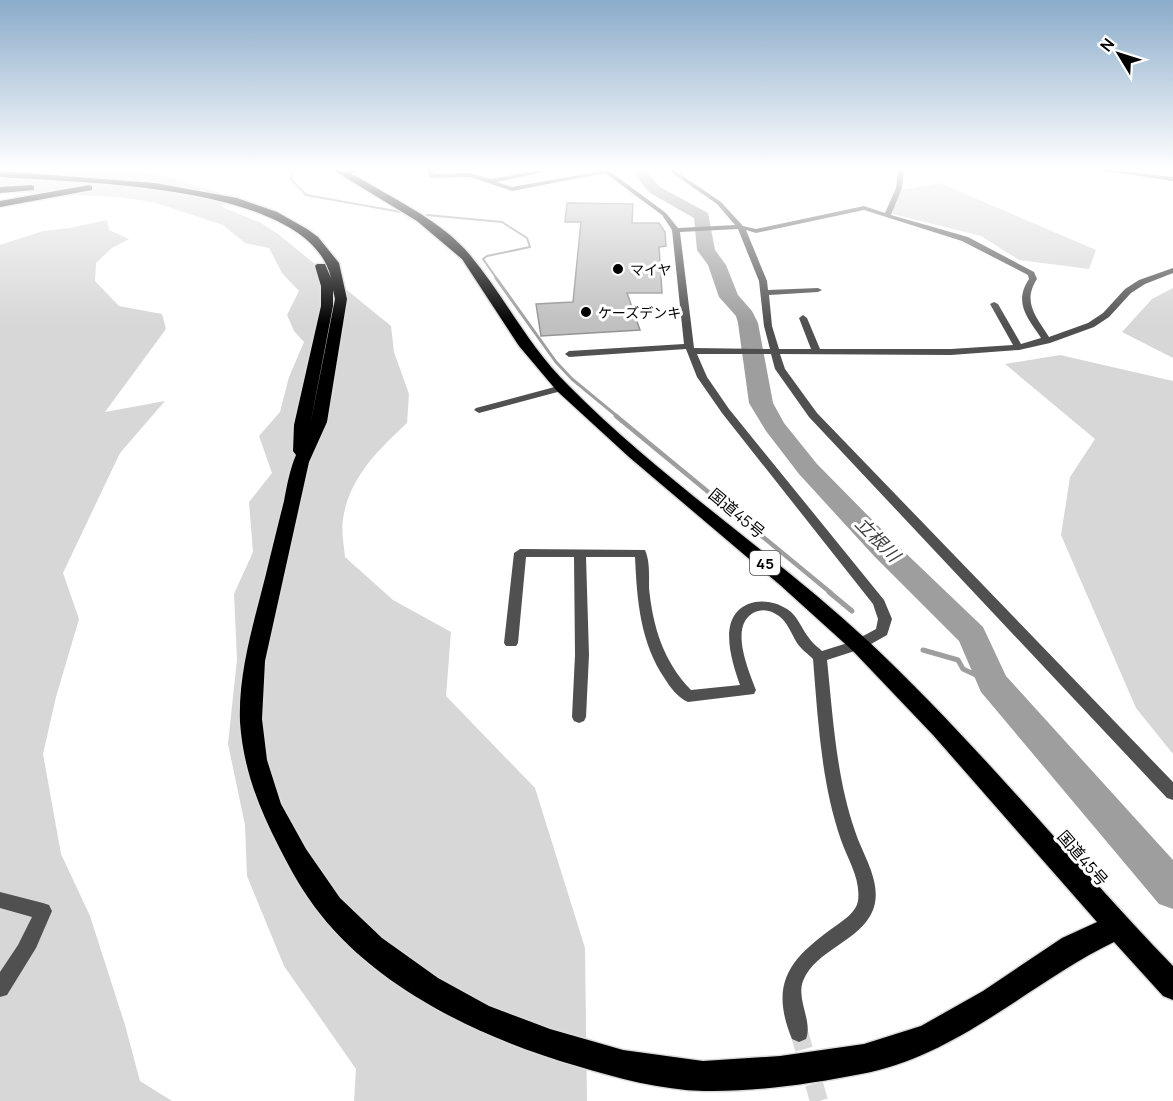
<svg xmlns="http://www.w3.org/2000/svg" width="1173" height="1101" font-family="Manrope,'Noto Sans JP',sans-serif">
<rect width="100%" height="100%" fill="#fff"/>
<path fill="#d7d7d7" d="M 69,170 L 129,170 L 164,176 L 237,198 L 220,206 L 261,223 L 278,234 L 391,326 L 394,352 L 409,394 L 407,423 C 378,450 349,478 343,519 C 341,531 344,545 345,557 L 393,600 L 451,632 L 446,696 L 535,788 L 585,948 L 587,1101 L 354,1101 L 356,1069 L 284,966 L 247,876 L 245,825 L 228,744 L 237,659 L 234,594 L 253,552 L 249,502 L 272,473 L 259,436 L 280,412 L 289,377 L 304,342 L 294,331 L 287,315 L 299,291 L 282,273 L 269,248 L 245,243 L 223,225 L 153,202 L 119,197 L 0,192 L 0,175 Z
M 940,183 L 1096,250 L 1089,269 L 1019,260 L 981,236 L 893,214 L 894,191 Z
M 107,220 L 109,230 L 129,239 L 112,248 L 96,263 L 95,281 L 119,306 L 162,314 L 166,329 L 105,412 L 165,401 L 120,453 L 63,573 L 79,619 L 56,697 L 43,754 L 61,854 L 90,916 L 125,1025 L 140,1081 L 172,1101 L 0,1101 L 0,245 L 43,231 L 70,228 Z
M 1173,288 L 1173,358 L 1122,332 L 1152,299 Z
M 1060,355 L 1173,381 L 1173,754 L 1136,708 L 1061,535 L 1070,477 L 1095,439 L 1005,364 Z"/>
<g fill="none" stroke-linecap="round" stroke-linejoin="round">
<path stroke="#9e9e9e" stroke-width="2" d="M 294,170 L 291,179 L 306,195 L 401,212
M 427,215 L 502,222 L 527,238 L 530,247 L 487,256 L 483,259 L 497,279"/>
<path stroke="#9e9e9e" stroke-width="3" d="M 496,278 L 556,362 L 572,379 L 618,417"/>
<path stroke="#9e9e9e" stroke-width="4.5" d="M 616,416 L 831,593"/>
<path stroke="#9e9e9e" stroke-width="5" d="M 829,592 L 852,611
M 923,650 L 958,660 L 963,669 L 993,683"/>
<path fill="#9e9e9e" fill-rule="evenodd" d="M 631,170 L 645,170 L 660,187 L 708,213 L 715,250 L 726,265 L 738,295 L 752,311 L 758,323 L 773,403 L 784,423 L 817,464 L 894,542 L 983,627 L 1006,676 L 1173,860 L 1173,909 L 1159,904 L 981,692 L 959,641 L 874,556 L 799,474 L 766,431 L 749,403 L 738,323 L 736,316 L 719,297 L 708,265 L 697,250 L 694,218 L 650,193 Z"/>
</g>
<path fill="#c0c0c0" stroke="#949494" stroke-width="1.5" d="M 567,203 L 633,204 L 632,223 L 659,223 L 665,232 L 666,246 L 659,247 L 662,293 L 627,293 L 640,330 L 541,336 L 536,304 L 573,302 L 581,222 L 565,222 Z"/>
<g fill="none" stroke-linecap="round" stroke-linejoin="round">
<path stroke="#d9d9d9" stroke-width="18" stroke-dasharray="18 9" stroke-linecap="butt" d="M 799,1032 L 819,1101"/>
<g stroke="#dbdbdb" stroke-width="3">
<path id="highway" d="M 333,170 C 350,170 365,182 380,190 C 411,208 447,227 470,255 C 505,297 528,346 569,386 C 661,479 772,552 868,641 C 976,742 1070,859 1173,966 L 1173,1000 L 1163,996 L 1114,942 C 1028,984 958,1056 861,1074 C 810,1084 755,1092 704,1091 C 661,1090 617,1078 577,1066 C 486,1040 381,991 321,915 C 304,894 290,869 278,845 C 258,806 243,767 240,722 C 238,672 254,622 266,574 C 272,549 278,525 284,501 C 287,485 290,469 296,455 L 293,451 L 294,425 L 321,306 L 321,286 L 315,266 L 317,264 L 325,264 L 331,278 C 310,183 78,183 0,177 L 0,171 L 155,183 L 237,198 L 277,212 L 307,229 L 318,237 L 339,263 L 347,299 L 327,422 L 309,462 L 265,661 L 262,719 L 267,760 L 281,804 L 306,849 L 340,898 L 382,938 L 438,978 L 489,1006 L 550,1029 L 623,1050 L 703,1061 L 780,1056 L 864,1044 L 921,1026 L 983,991 L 1062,938 L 1097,922 L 933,735 L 853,651 L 780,585 L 629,457 L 557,391 L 519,346 L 462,259 L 417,221 ZM 333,290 L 335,299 L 310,426 L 333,306 Z
M 31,185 L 34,186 L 34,190 L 0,193 L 0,187 Z
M 89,185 L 92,186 L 92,190 L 0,207 L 0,201 Z"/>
</g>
<path fill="#505050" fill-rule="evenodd" d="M 351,170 L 358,170 L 348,176 L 344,176 L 344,174 Z
M 427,170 L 433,170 L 434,174 L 471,173 L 490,179 L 541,170 L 544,172 L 497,182 L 512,187 L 608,170 L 666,213 L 678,228 L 735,225 L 717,204 L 668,170 L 674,170 L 721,202 L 743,226 L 756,229 L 864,206 L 885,213 L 896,188 L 898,170 L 904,170 L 902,188 L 891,215 L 968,237 L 1034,272 L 1037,279 C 1022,302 1036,316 1049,337 L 1088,323 L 1103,313 L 1125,289 L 1139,280 L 1173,268 L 1173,273 L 1145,284 L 1131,293 L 1109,317 L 1094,327 L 1050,343 L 1019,350 L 951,355 L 780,354 L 785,369 L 817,413 L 1173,782 L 1173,800 L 1167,798 L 809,417 L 775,369 L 771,354 L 697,354 L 707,377 L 729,409 L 884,600 L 892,619 L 887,635 L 864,648 L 827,660 C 833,717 836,776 855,831 C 863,856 883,883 873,910 C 860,942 816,949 803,981 C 796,1000 813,1021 806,1039 L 799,1042 L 792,1039 C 768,981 792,957 837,925 C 845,919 856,912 858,901 C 861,879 848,860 841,840 C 821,782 818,720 813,659 C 808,654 801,649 797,643 C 791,633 788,623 779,616 C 771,610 762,608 753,613 C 729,627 749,671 756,690 L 754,694 L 688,702 C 678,698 670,687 665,679 C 640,642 637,600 635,557 L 586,557 L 589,655 L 586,717 L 584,721 L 579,723 L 574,721 L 572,717 L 575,655 L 574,557 L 526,557 L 518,643 L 516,646 L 506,646 L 504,643 L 514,553 L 520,549 L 645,550 C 650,561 649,576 649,588 C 653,627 663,661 691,690 L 740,685 C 731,659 715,611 755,602 C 766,600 778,603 787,609 C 798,616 801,628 809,638 C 812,643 818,647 822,651 L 854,641 L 876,629 L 878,619 L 873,604 L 722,413 L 697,377 L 686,349 L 569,357 L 565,354 L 569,351 L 684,344 L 672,230 L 662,215 L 605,173 L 512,191 L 470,177 L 432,178 L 429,176 ZM 864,210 L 962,241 L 1028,275 L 1029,279 C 1013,303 1028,318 1041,338 L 1021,344 L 998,304 L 994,302 L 990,304 L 1013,345 L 951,349 L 820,349 L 807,318 L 803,315 L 799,318 L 811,349 L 779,349 L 772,326 L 769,295 L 818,292 L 822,290 L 818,288 L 768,290 L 767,281 L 746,230 L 756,233 ZM 738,229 L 759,281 L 764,326 L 770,349 L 694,348 L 680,232 Z
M 1098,170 L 1112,170 L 1173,177 L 1173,181 Z
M 562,385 L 567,388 L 565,390 L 479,413 L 474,410 L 476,408 Z
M 0,892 L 43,903 L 49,905 L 52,911 L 36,948 L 7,995 L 0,997 L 0,972 L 18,945 L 32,917 L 0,908 Z"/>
<use href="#highway" fill="#000" fill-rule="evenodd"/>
</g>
<linearGradient id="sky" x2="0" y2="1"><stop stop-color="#8aabca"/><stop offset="0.52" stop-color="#fff"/><stop offset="1" stop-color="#fff" stop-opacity="0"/></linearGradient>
<rect width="1173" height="324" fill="url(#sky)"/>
<g fill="#000" stroke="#fff" stroke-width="2">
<circle cx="618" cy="269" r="6"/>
<circle cx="586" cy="312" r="6"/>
</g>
<g text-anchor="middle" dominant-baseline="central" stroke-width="6" stroke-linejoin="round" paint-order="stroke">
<g font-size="14" fill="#000" stroke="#fff" text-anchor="start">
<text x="630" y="269">マイヤ</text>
<text x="598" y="312">ケーズデンキ</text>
</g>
<rect fill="#fff" stroke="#4c4c4c" stroke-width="1.5" x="750" y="551" width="30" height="24" rx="4.5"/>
<g font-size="15" font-weight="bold" fill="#000">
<text x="765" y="563">45</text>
</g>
<g font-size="16" fill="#000" stroke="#fff">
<text transform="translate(737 513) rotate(40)">国道45号</text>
<text transform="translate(1083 858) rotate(49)">国道45号</text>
</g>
<g font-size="18" font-style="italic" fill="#3f3f3f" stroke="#fff">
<text transform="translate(878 539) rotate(45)">立根川</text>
</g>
</g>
<g transform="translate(1119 54) rotate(308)" stroke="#ffffff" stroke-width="4.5" paint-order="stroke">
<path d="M0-4.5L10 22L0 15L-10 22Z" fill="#000000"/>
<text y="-9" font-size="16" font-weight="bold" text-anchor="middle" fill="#000000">N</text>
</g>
</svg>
